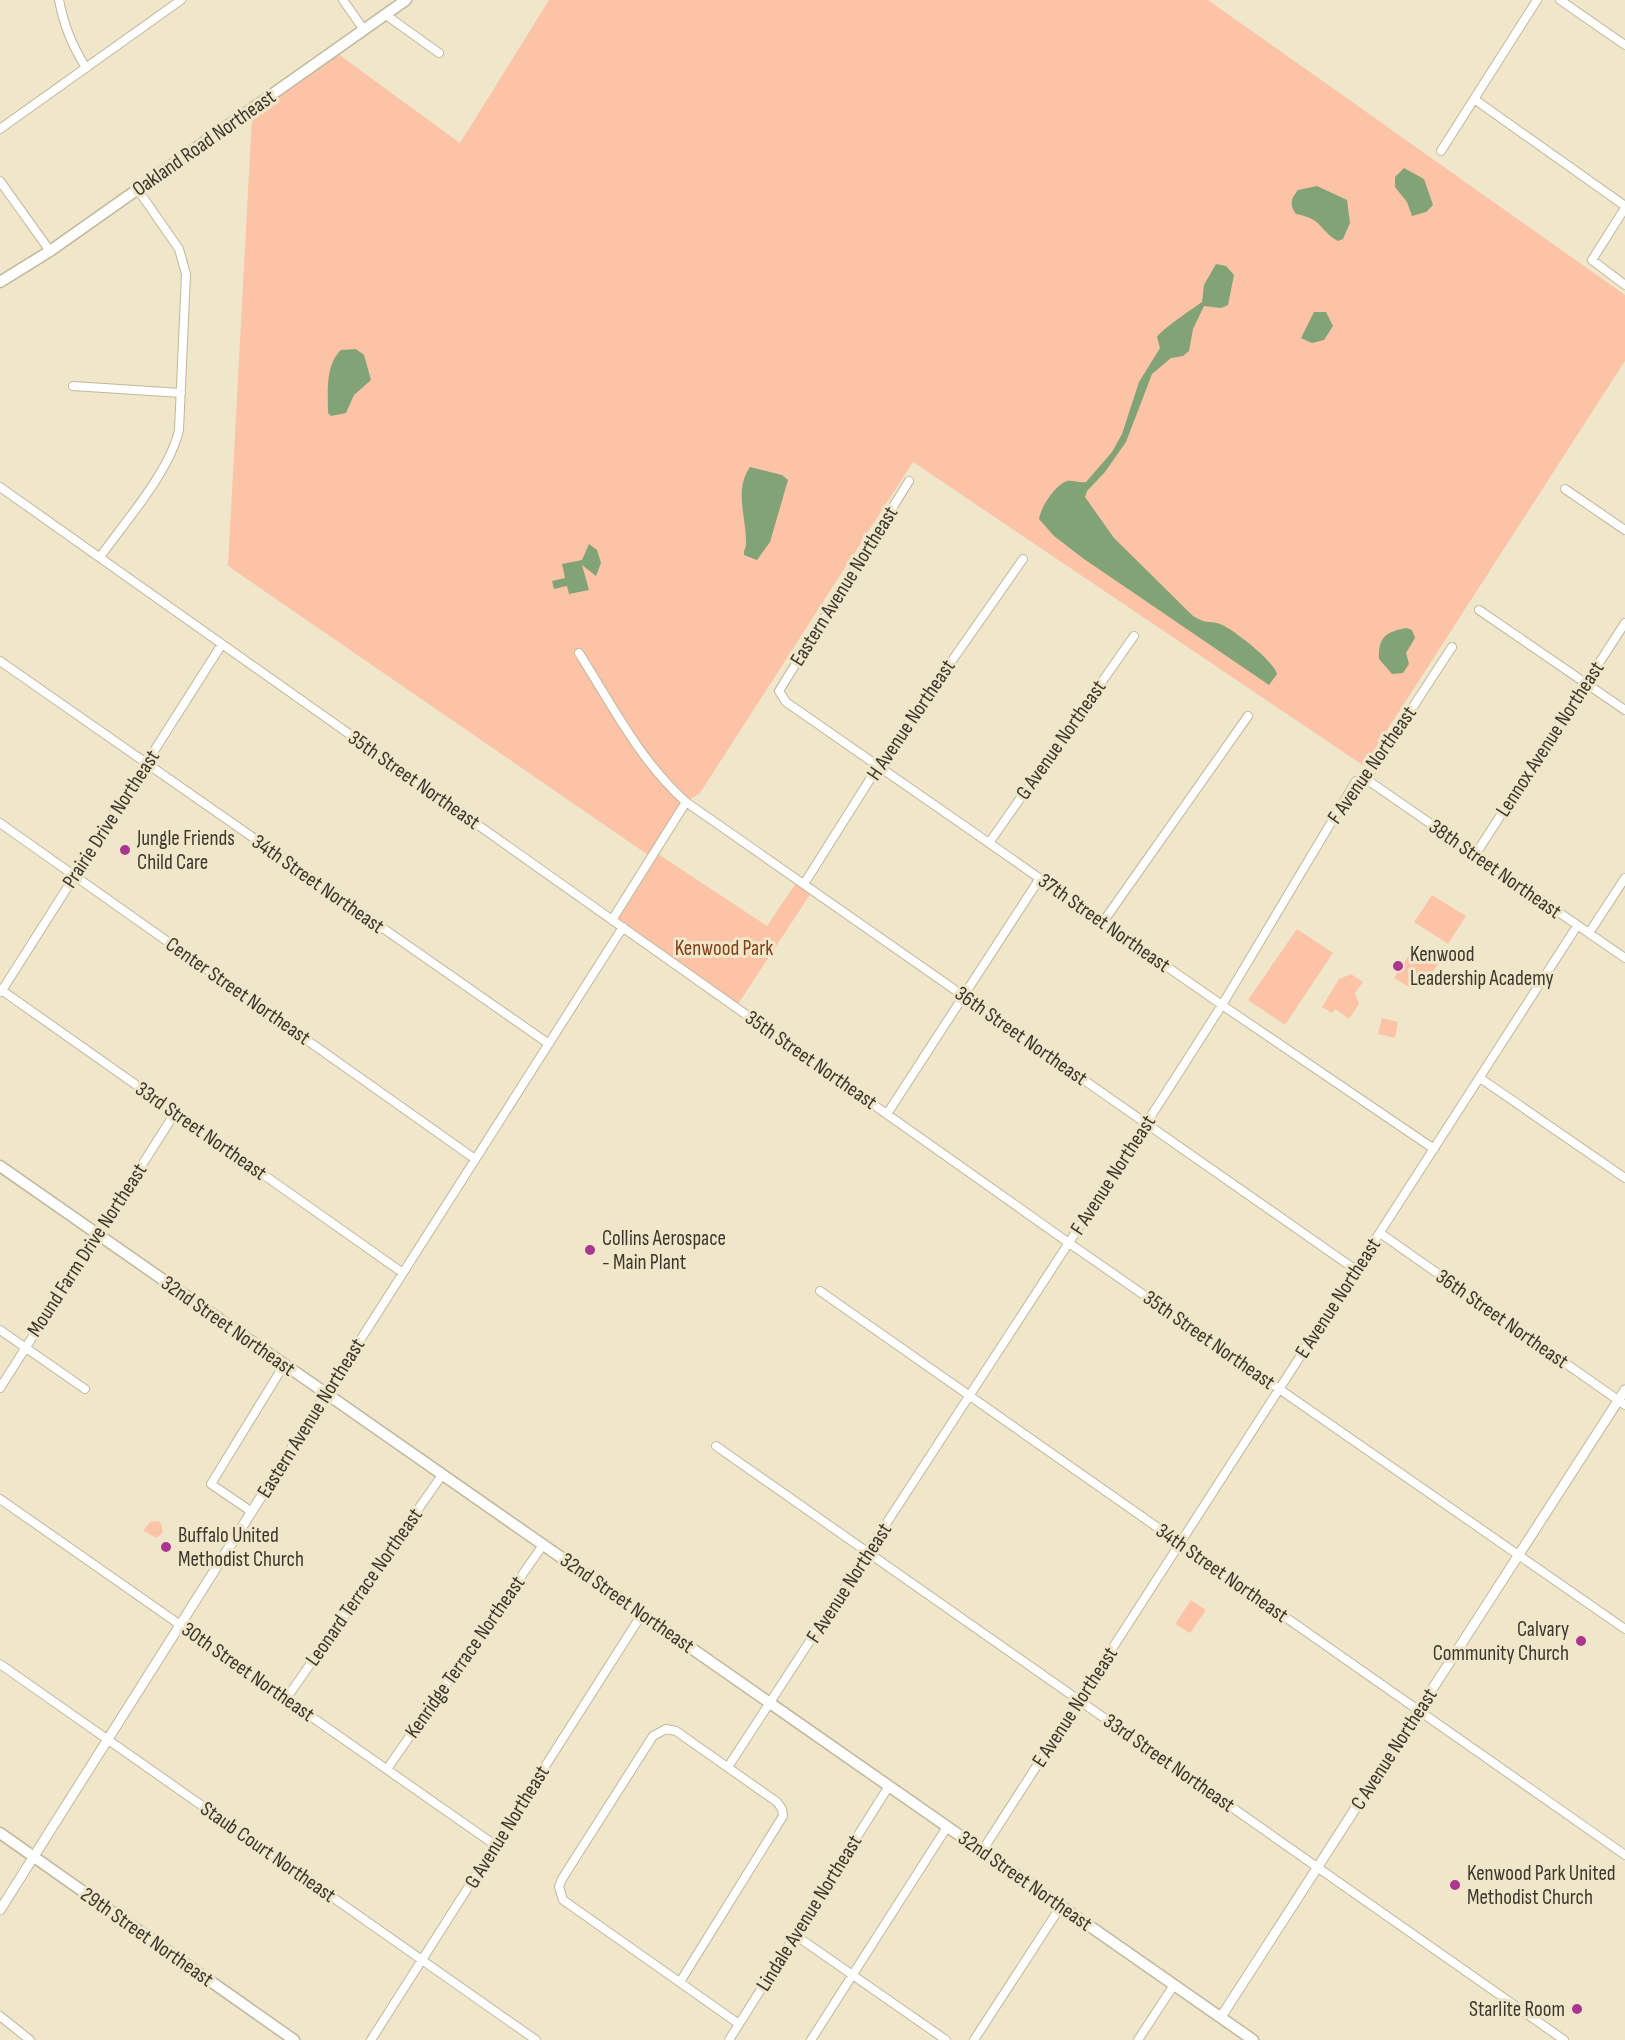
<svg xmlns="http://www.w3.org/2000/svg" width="1625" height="2040" font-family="'Sofia Sans Condensed',sans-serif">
<rect width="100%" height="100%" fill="#f0e7ca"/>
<path fill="#fcc3a7" d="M 549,0 L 1208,0 L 1625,295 L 1625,361 L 1364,766 L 913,462 L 700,793 L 686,802 L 655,852 L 767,926 L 798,880 L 813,890 L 736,1007 L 612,920 L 651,857 L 228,566 L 252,116 L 334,51 L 460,143 Z
M 1432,895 L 1466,916 L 1448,944 L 1414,922 Z
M 1297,929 L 1333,953 L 1285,1025 L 1248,1000 Z
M 1417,943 L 1441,958 L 1431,976 L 1417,980 L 1412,989 L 1394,978 Z
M 1351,974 L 1363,982 L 1355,993 L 1359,1004 L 1349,1019 L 1335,1009 L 1332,1013 L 1322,1007 L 1339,979 Z
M 1382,1018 L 1398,1022 L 1395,1038 L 1378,1034 Z
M 158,1521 L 161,1523 L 163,1532 L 157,1538 L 143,1531 L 150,1522 Z
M 1191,1600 L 1206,1610 L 1190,1633 L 1175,1624 Z"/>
<path fill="#81a375" d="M 1404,168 L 1424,179 L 1433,205 L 1426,212 L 1412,216 L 1407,202 L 1395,187 L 1395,177 Z
M 1317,186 L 1347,200 L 1350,223 L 1343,239 L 1338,241 C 1319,231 1324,219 1296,214 C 1289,204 1291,199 1298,190 Z
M 1216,264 L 1226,266 L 1234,275 L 1228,305 L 1221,308 L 1204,306 L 1193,329 L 1189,351 L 1183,356 L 1171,358 L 1152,374 L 1126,442 L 1105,472 L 1087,491 L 1085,497 L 1114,538 L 1193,616 C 1208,625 1209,620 1220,624 C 1233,629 1274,661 1277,674 L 1269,685 L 1084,559 L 1054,536 L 1039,519 C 1041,507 1055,485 1067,481 C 1073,480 1079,483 1086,482 L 1112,452 L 1122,434 L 1139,382 L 1160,348 L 1157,337 C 1161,330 1192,309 1202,302 L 1204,285 Z
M 1314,312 L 1326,312 L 1333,326 L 1324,340 L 1312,343 L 1301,338 Z
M 356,349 L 364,355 L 371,380 L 354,395 L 346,413 L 331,416 L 328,413 C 328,393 325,365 341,350 Z
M 750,467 L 782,475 L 788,480 L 770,542 L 757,560 L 744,555 C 743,550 747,547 746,541 C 746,516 734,490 750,467 Z
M 589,544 L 597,550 L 601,563 L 596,576 L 582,565 L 589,590 L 569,594 L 567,586 L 554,589 L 552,581 L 565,578 L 562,564 L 582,560 Z
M 1406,628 L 1412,630 L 1415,638 L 1406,653 L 1409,664 L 1403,673 L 1392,674 L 1379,659 C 1378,637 1386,632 1406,628 Z"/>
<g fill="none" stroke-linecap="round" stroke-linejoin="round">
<g stroke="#c0b79c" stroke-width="10">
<path id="minor" d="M 59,0 C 64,26 72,45 86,68
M 343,0 L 364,30
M 1560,0 L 1625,45
M 386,15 L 439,53
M 1474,99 L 1625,206
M 0,129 L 181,0
M 1441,151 L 1537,0
M 0,181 L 50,251
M 1625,208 L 1592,260 L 1625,285
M 73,386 L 181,393
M 909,481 L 779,691 L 786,702 L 1222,1005 L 1434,1149
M 0,487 L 1069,1243 L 1625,1629
M 1565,489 L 1625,530
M 100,557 C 125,522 170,471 179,430 L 186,274 L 179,249 L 138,190
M 1479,610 L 1625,710
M 579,653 C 612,705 640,761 686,802 L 1356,1270
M 0,661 L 549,1044
M 1366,779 L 1625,958
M 0,823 L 475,1159
M 989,843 L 1134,636
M 1475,855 L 1625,623
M 804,884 L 879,765 L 1023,559
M 612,920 L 686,802
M 1103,922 L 1248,716
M 1589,933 L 1625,878
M 0,989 L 403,1273
M 1,992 L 222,644
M 1480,1078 L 1625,1178
M 887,1114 L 1040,878
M 1380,1233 L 1625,1405
M 820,1291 L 1625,1855
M 0,1330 L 85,1389
M 0,1388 L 175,1113
M 326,1394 L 623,927
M 716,1446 L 1564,2040
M 0,1499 L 495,1845
M 252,1512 L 211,1484 L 284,1365
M 0,1664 L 536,2040
M 286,1699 L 442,1475
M 728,1767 L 1146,1124 L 1222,1005 L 1356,781 L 1366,779 L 1452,647
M 387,1769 L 543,1545
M 982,1851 L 1577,926
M 795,1935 L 946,2040
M 680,1982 L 783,1816 L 782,1809 L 777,1802 L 676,1731 L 666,1729 L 653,1736 L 562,1879 L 559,1887 L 563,1900 L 739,2024
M 0,2016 L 30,2040
M 371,2040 L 642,1614
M 729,2040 L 889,1786
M 811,2040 L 947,1827
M 974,2040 L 1061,1906
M 1138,2040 L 1174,1985"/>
</g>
<g stroke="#c0b79c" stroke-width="11">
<path id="tertiary" d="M 0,1910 L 326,1394
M 1221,2017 L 1625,1390"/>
</g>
<g stroke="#c0b79c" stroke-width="13">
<path id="secondary" d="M 0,282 L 50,251 L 406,0
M 0,1166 L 1253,2040
M 0,1833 L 294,2040"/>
</g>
<use href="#minor" stroke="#fff" stroke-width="8"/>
<use href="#tertiary" stroke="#fff" stroke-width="9"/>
<use href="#secondary" stroke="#fff" stroke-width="10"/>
</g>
<g fill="#aa368f" stroke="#f0e7ca" stroke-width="2">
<circle cx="125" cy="850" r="6"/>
<circle cx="1398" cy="966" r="6"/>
<circle cx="590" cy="1250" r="6"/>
<circle cx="166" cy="1547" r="6"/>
<circle cx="1581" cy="1641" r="6"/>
<circle cx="1455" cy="1885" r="6"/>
<circle cx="1577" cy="2009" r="6"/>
</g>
<g text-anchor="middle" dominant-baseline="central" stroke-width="6" stroke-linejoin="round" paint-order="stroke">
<g font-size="21" fill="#3b372c" stroke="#f0e7ca">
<text transform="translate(204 143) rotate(-35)">Oakland Road Northeast</text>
<text transform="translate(844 586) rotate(-58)">Eastern Avenue Northeast</text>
<text transform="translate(911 720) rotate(-56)">H Avenue Northeast</text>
<text transform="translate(1550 739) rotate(-57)">Lennox Avenue Northeast</text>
<text transform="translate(1061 740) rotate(-55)">G Avenue Northeast</text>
<text transform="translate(1372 765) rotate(-55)">F Avenue Northeast</text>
<text transform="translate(414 780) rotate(35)">35th Street Northeast</text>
<text transform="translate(111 819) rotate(-57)">Prairie Drive Northeast</text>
<text transform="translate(1495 869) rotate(35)">38th Street Northeast</text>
<text transform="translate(318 884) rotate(35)">34th Street Northeast</text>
<text transform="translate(1104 923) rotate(35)">37th Street Northeast</text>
<text transform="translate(238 991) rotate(35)">Center Street Northeast</text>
<text transform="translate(1021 1036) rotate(35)">36th Street Northeast</text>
<text transform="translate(811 1060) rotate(35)">35th Street Northeast</text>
<text transform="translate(201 1131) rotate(35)">33rd Street Northeast</text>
<text transform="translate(1113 1175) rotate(-57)">F Avenue Northeast</text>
<text transform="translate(87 1250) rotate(-57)">Mound Farm Drive Northeast</text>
<text transform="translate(1338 1298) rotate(-57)">E Avenue Northeast</text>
<text transform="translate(1502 1319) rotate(35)">36th Street Northeast</text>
<text transform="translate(228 1326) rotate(35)">32nd Street Northeast</text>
<text transform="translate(1209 1340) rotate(35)">35th Street Northeast</text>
<text transform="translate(311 1418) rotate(-58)">Eastern Avenue Northeast</text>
<text transform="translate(1222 1573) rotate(35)">34th Street Northeast</text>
<text transform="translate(849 1583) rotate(-57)">F Avenue Northeast</text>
<text transform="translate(364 1587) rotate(-55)">Leonard Terrace Northeast</text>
<text transform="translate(627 1603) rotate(35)">32nd Street Northeast</text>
<text transform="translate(465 1657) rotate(-55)">Kenridge Terrace Northeast</text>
<text transform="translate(248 1672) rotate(35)">30th Street Northeast</text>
<text transform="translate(1075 1707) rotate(-57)">E Avenue Northeast</text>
<text transform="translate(1394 1749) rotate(-57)">C Avenue Northeast</text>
<text transform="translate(1169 1763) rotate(35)">33rd Street Northeast</text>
<text transform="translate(507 1827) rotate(-58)">G Avenue Northeast</text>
<text transform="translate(268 1852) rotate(35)">Staub Court Northeast</text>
<text transform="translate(1025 1881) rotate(35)">32nd Street Northeast</text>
<text transform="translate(809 1913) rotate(-58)">Lindale Avenue Northeast</text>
<text transform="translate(147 1937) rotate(35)">29th Street Northeast</text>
</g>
<g font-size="21" fill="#3b372c" stroke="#f0e7ca" text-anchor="start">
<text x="137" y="838">Jungle Friends<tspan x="137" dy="24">Child Care</tspan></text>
<text x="1410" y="954">Kenwood<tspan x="1410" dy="24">Leadership Academy</tspan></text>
<text x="602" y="1238">Collins Aerospace<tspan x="602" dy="24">- Main Plant</tspan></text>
<text x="178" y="1535">Buffalo United<tspan x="178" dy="24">Methodist Church</tspan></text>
<text x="1569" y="1629" text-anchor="end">Calvary<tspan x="1569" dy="24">Community Church</tspan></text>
<text x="1467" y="1873">Kenwood Park United<tspan x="1467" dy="24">Methodist Church</tspan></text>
<text x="1565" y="2009" text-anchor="end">Starlite Room</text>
</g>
<g font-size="21" fill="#823e17" stroke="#f0e7ca">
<text x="724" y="948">Kenwood Park</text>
</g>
</g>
</svg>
